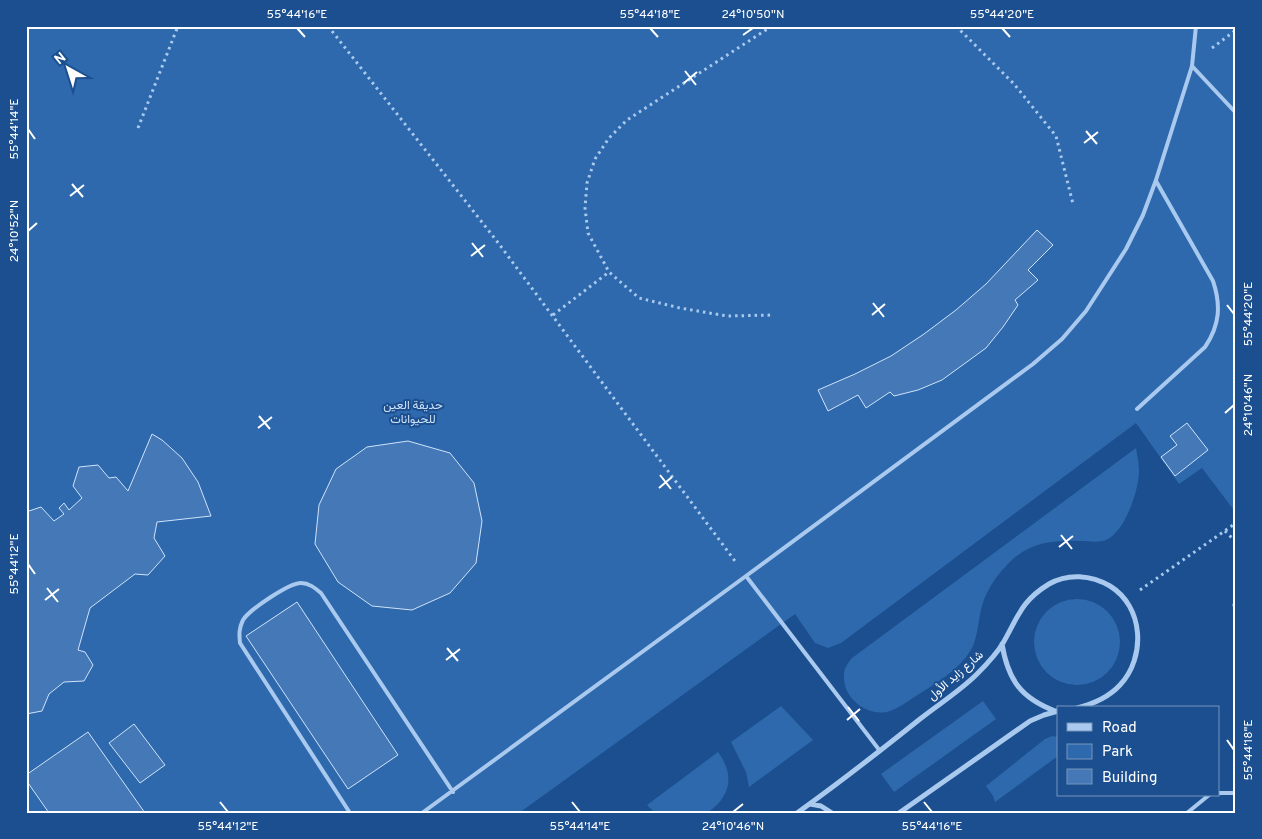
<svg xmlns="http://www.w3.org/2000/svg" width="1262" height="839" font-family="Overpass,Vazirmatn,sans-serif">
<rect width="100%" height="100%" fill="#1b4f8f"/>
<path fill="#2e69ad" d="M 26,26 L 1236,26 L 1236,513 L 1202,468 L 1179,484 L 1136,423 L 841,643 L 828,648 L 815,643 L 795,614 L 519,813 L 26,813 Z
M 1136,448 C 1137,455 1139,463 1139,471 C 1139,490 1125,532 1106,540 C 1098,543 1088,541 1080,541 C 1055,540 1032,542 1013,559 C 999,572 987,588 982,606 C 978,620 978,638 971,650 C 958,671 936,683 916,696 C 908,701 899,708 890,711 C 870,718 844,700 844,678 C 843,670 847,664 852,658 Z
M1034 642a43 43 0 1 1 86 0a43 43 0 1 1-86 0Z
M 983,701 L 996,719 L 894,792 L 881,774 Z
M 781,706 L 813,740 L 749,787 L 746,772 L 731,742 Z
M 1052,736 L 1058,737 L 1058,756 L 995,802 L 993,796 L 986,786 L 1045,739 Z
M 718,752 C 735,775 731,797 707,813 L 655,813 L 647,805 Z"/>
<path fill="#4478b7" stroke="#cfe3fa" d="M 1037,230 L 1053,245 L 1028,270 L 1038,280 L 1015,300 L 1018,305 L 1003,327 L 986,348 L 942,380 L 918,390 L 894,396 L 890,392 L 866,408 L 858,395 L 828,411 L 818,390 L 855,374 L 891,356 L 924,334 L 956,310 L 986,284 Z
M 1187,423 L 1208,450 L 1175,476 L 1161,457 L 1177,445 L 1170,436 Z
M 152,434 L 162,440 L 182,458 L 198,482 L 211,516 L 157,522 L 154,538 L 165,556 L 148,575 L 135,574 L 90,608 L 78,650 L 85,652 L 93,665 L 84,681 L 64,682 L 49,694 L 42,711 L 26,714 L 26,512 L 41,507 L 54,521 L 64,514 L 59,508 L 64,503 L 69,510 L 82,498 L 73,486 L 79,467 L 98,465 L 109,478 L 116,477 L 128,491 Z
M 408,441 L 450,453 L 474,483 L 482,521 L 476,563 L 450,593 L 412,610 L 372,606 L 338,582 L 315,544 L 319,505 L 336,469 L 367,447 Z
M 297,602 L 398,755 L 348,789 L 246,636 Z
M 134,724 L 165,765 L 140,783 L 109,743 Z
M 88,732 L 145,813 L 49,813 L 26,780 L 26,775 Z"/>
<g fill="none" stroke-linecap="round" stroke-linejoin="round">
<path stroke="#a9c9ee" stroke-width="3" stroke-dasharray="2.5 4" stroke-linecap="butt" d="M 328,26 L 496,240 L 735,561
M 772,26 L 627,120 L 609,138 L 595,159 L 587,183 L 585,208 L 588,233 L 609,272 L 639,298 L 680,308 L 727,316 L 774,315
M 956,26 L 1014,84 L 1056,136 L 1073,204
M 1212,48 L 1236,30
M 138,128 L 178,26
M 553,315 L 609,272
M 1225,531 L 1236,542
M 1140,590 L 1236,523
M 1236,598 L 1234,600 L 1234,608 L 1236,611"/>
<path stroke="#a9c9ee" stroke-width="4" d="M 1192,66 L 1236,113
M 1137,409 L 1205,347 C 1220,325 1221,305 1213,281 L 1156,181
M 746,576 L 880,751
M 1218,793 L 1236,793
M 350,813 L 240,643 C 239,634 239,628 243,620 C 249,610 289,583 301,583 C 309,583 315,588 321,593 L 453,792
M 422,813 L 746,576 L 1033,364 L 1062,339 L 1086,311 L 1126,249 L 1143,215 L 1156,180 L 1192,66 L 1196,26
M 1187,813 L 1209,795"/>
<path stroke="#a9c9ee" stroke-width="5" d="M 1002,644 C 1008,680 1021,698 1055,711
M 810,804 L 821,806 L 832,813
M 797,813 C 839,783 880,751 920,719 C 939,704 960,691 977,674 C 986,665 996,655 1003,643 C 1018,617 1021,601 1049,584 C 1068,573 1091,575 1110,586 C 1144,607 1146,657 1120,685 C 1108,698 1093,704 1077,708
M 899,813 L 1030,721 L 1044,715 L 1058,711"/>
</g>
<path fill="none" stroke="#fff" stroke-width="2" d="M 297,28 L 305,37M 650,28 L 658,37M 1002,28 L 1010,37M 743,35 L 753,28M 685,71 L 696,85M 684,83 L 697,72M 28,129 L 35,139M 1086,131 L 1097,144M 1084,143 L 1098,132M 72,184 L 83,197M 70,196 L 84,185M 28,231 L 37,223M 472,243 L 483,257M 471,256 L 485,245M 873,303 L 884,317M 1227,305 L 1234,314M 872,315 L 885,304M 1225,413 L 1234,405M 259,416 L 270,429M 258,428 L 272,417M 660,475 L 671,489M 659,488 L 672,477M 1061,535 L 1072,549M 1059,547 L 1073,536M 28,564 L 35,574M 47,588 L 58,602M 45,600 L 59,589M 447,648 L 458,661M 446,660 L 460,649M 848,707 L 859,721M 847,720 L 860,709M 1227,740 L 1234,750M 220,802 L 228,812M 572,802 L 580,812M 924,802 L 932,812M 733,812 L 743,804"/>
<g text-anchor="middle" dominant-baseline="central" stroke-width="4" stroke-linejoin="round" paint-order="stroke">
<g font-size="12" fill="#cfe3fa" stroke="#1b4f8f">
<text x="413" y="406">حديقة العين<tspan x="413" dy="14">للحيوانات</tspan></text>
</g>
<g font-size="12" fill="#fff" stroke="#1b4f8f">
<text transform="translate(956 676) rotate(-41)">شارع زايد الأول</text>
</g>
</g>
<rect width="1262" height="839" fill="none" stroke="#1b4f8f" stroke-width="55"/>
<rect x="1057" y="706" width="162" height="90" fill="#1b4f8f" stroke="#7695bc"/>
<rect x="1067" y="723" width="25" height="8" fill="#a9c9ee" stroke="#7695bc"/>
<text x="1102" y="732" font-size="15" fill="#ffffff">Road</text>
<rect x="1067" y="744" width="25" height="15" fill="#2e69ad" stroke="#7695bc"/>
<text x="1102" y="756" font-size="15" fill="#ffffff">Park</text>
<rect x="1067" y="769" width="25" height="15" fill="#4478b7" stroke="#7695bc"/>
<text x="1102" y="782" font-size="15" fill="#ffffff">Building</text>
<g transform="translate(68 68) rotate(321)" stroke="#1b4f8f" stroke-width="4" paint-order="stroke">
<path d="M0-4L9 19L0 12L-9 19Z" fill="#ffffff"/>
<text y="-8" font-size="14" font-weight="bold" text-anchor="middle" fill="#ffffff">N</text>
</g>
<rect x="28" y="28" width="1206" height="784" fill="none" stroke="#fff" stroke-width="2"/>
<g font-size="12" text-anchor="middle" fill="#fff">
<text x="297" y="18">55°44'16"E</text>
<text x="650" y="18">55°44'18"E</text>
<text x="753" y="18">24°10'50"N</text>
<text x="1002" y="18">55°44'20"E</text>
<text transform="translate(14 129) rotate(-90)" y="4">55°44'14"E</text>
<text transform="translate(14 231) rotate(-90)" y="4">24°10'52"N</text>
<text transform="translate(1248 314) rotate(-90)" y="4">55°44'20"E</text>
<text transform="translate(1248 405) rotate(-90)" y="4">24°10'46"N</text>
<text transform="translate(14 564) rotate(-90)" y="4">55°44'12"E</text>
<text transform="translate(1248 750) rotate(-90)" y="4">55°44'18"E</text>
<text x="228" y="830">55°44'12"E</text>
<text x="580" y="830">55°44'14"E</text>
<text x="733" y="830">24°10'46"N</text>
<text x="932" y="830">55°44'16"E</text>
</g>
</svg>
